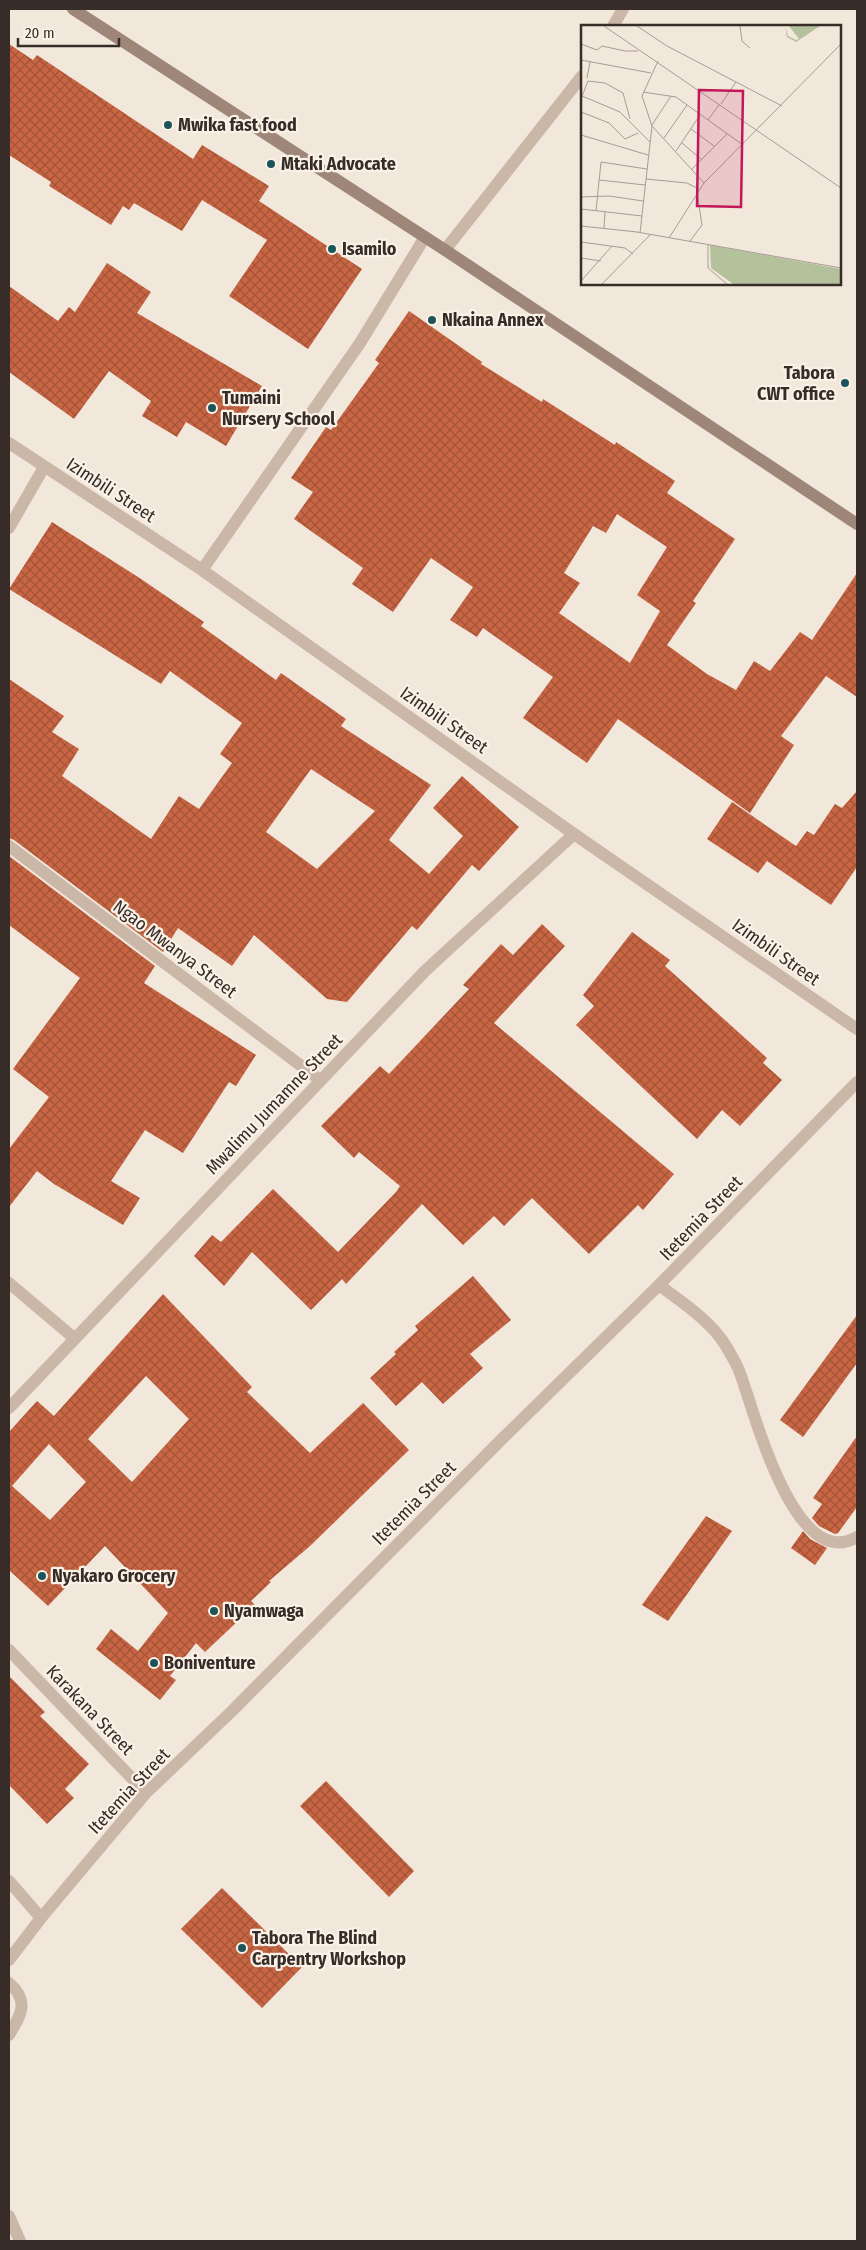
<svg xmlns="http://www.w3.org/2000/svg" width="866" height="2250" font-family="'Fira Sans Condensed',sans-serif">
<defs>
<pattern id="building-cross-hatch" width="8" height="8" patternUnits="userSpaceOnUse" patternTransform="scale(1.25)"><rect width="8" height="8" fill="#c86543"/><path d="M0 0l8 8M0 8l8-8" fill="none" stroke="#a35338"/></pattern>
</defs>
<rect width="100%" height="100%" fill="#f2e7db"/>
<path fill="url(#building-cross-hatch)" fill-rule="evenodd" d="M 9,44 L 33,60 L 37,55 L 193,159 L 202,145 L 269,186 L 259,201 L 362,269 L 308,349 L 229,296 L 267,240 L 202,200 L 182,231 L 134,203 L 129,210 L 123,206 L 111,225 L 49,186 L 51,182 L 9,155 Z
M 107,263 L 151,292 L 137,313 L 262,386 L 226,446 L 186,422 L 177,437 L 142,416 L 151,401 L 109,371 L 74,419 L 9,372 L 9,286 L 58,321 L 69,307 L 75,312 Z
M 409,311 L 482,362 L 481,364 L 542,402 L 543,399 L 615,445 L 616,442 L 675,481 L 667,493 L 735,539 L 693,601 L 696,603 L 667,645 L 707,674 L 736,690 L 754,661 L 770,671 L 800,632 L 812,640 L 857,573 L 857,697 L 826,676 L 781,736 L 794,745 L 750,813 L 618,719 L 587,763 L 523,718 L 553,677 L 483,628 L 477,637 L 450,620 L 473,587 L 431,558 L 393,612 L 352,584 L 363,568 L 294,519 L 313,492 L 291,478 L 326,427 L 331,430 L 379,363 L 375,360 ZM 617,514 L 667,547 L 637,595 L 660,611 L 630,663 L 559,613 L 580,583 L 564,573 L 593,526 L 606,533 Z
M 52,522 L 141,579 L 204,622 L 201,626 L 276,680 L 281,673 L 346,719 L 341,726 L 431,785 L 389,840 L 429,874 L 463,836 L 433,808 L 462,776 L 519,827 L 479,871 L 472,865 L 417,930 L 412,926 L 347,1002 L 327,999 L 254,935 L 232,966 L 178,928 L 163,952 L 14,840 L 9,838 L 9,679 L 64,716 L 52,732 L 79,749 L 62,776 L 151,839 L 179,796 L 199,809 L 232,763 L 220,754 L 242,723 L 170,671 L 161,684 L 9,589 ZM 311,769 L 375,811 L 317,869 L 266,832 Z
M 857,791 L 857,867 L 831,905 L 767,861 L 758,873 L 707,839 L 732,802 L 796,846 L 807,831 L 814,835 L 835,804 L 842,808 Z
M 9,856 L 155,966 L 144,983 L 256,1055 L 236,1086 L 229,1082 L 183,1153 L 145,1130 L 111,1181 L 140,1198 L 123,1225 L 54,1184 L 37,1171 L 9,1207 L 9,1149 L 49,1097 L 13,1069 L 80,978 L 9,925 Z
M 542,924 L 565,946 L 494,1023 L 674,1174 L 643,1210 L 638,1205 L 589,1254 L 532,1198 L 504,1226 L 494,1216 L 463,1245 L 422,1204 L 346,1284 L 342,1279 L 311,1310 L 252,1252 L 224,1286 L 194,1256 L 212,1235 L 221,1242 L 273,1189 L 338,1252 L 396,1192 L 400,1186 L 359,1152 L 354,1158 L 321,1126 L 380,1066 L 389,1074 L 469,989 L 463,985 L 501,944 L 513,955 Z
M 632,932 L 670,960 L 665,966 L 767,1058 L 763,1063 L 782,1080 L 740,1126 L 722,1110 L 697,1139 L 576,1025 L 594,1006 L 583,995 Z
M 473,1276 L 511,1320 L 470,1354 L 483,1368 L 443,1404 L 422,1382 L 396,1406 L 370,1378 L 396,1354 L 394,1352 L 418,1330 L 415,1326 Z
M 163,1294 L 252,1387 L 247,1392 L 310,1453 L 363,1403 L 409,1450 L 310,1546 L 269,1581 L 271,1582 L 251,1601 L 255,1605 L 205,1652 L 196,1643 L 170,1676 L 176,1680 L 160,1700 L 96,1649 L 111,1629 L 138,1651 L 168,1613 L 105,1546 L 48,1606 L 9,1570 L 9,1432 L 37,1401 L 54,1416 ZM 146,1376 L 189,1419 L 132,1482 L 88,1439 ZM 49,1444 L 86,1482 L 50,1520 L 12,1486 Z
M 857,1315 L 857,1363 L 803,1437 L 780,1420 Z
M 857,1436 L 857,1507 L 838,1533 L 835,1534 L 819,1526 L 812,1518 L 822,1504 L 813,1498 Z
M 706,1516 L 732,1531 L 668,1621 L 642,1605 Z
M 803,1531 L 810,1539 L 827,1548 L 815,1565 L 791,1548 Z
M 9,1676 L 45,1712 L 40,1716 L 89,1764 L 65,1789 L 74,1798 L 47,1824 L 9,1785 Z
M 326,1781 L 414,1871 L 389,1897 L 300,1806 Z
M 222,1888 L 302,1967 L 262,2008 L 181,1929 Z"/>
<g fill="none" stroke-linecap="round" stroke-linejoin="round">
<path stroke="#cbb7a7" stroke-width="12" d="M 659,1285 C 683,1303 711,1321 726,1346 C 731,1355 737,1364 740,1373 C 754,1410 794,1574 857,1537"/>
<path stroke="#cbb7a7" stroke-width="12" d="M 613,26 L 623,9
M 445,250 L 582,76
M 9,443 L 202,570 L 574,834 L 857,1029
M 9,528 L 44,467
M 202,570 L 360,343 L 425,237
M 9,846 L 320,1080
M 9,1283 L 74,1338
M 9,1408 L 425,971 L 574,834
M 9,1650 L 146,1793
M 9,1881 L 41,1918
M 9,1960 L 41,1918 L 146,1793 L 231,1712 L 501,1440 L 659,1285 L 857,1082
M 9,1983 C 30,2001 21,2015 9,2035
M 9,2216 L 20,2241"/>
<path stroke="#9e8678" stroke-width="12" d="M 73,9 L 445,250 L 857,524"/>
</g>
<g fill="#1c5459" stroke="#faf2e7" stroke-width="2">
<circle cx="168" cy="125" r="5"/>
<circle cx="271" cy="164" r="5"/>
<circle cx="332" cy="249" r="5"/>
<circle cx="432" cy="320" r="5"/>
<circle cx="845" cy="383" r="5"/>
<circle cx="212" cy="408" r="5"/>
<circle cx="42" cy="1576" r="5"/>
<circle cx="214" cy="1611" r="5"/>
<circle cx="154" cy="1663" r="5"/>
<circle cx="242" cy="1948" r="5"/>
</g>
<g text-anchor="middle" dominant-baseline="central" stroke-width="4.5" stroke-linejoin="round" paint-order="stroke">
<g font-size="18" font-weight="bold" fill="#372c28" stroke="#faf2e7" text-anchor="start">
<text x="178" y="125">Mwika fast food</text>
<text x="281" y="164">Mtaki Advocate</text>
<text x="342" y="249">Isamilo</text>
<text x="442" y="320">Nkaina Annex</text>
<text x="835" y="373" text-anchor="end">Tabora<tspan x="835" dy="21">CWT office</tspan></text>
<text x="222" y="398">Tumaini<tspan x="222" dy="21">Nursery School</tspan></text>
<text x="52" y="1576">Nyakaro Grocery</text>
<text x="224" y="1611">Nyamwaga</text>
<text x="164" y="1663">Boniventure</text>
<text x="252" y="1938">Tabora The Blind<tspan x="252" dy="21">Carpentry Workshop</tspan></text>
</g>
<g font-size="18" fill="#372c28" stroke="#faf2e7">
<text transform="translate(111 490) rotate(33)">Izimbili Street</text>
<text transform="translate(444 720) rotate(35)">Izimbili Street</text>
<text transform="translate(175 949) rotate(37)">Ngao Mwanya Street</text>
<text transform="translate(776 952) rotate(35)">Izimbili Street</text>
<text transform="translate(274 1104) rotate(-46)">Mwalimu Jumamne Street</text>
<text transform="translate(701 1218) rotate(-46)">Itetemia Street</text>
<text transform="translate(414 1503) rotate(-45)">Itetemia Street</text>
<text transform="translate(90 1710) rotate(46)">Karakana Street</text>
<text transform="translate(129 1791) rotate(-47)">Itetemia Street</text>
</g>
</g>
<g transform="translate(581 25)">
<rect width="260" height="260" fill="#f2e7db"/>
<path d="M 129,220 L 260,244 L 260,259 L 152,259 L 130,243 Z" fill="#b4c29b"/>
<path d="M 204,1 L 207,11 L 215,15 L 218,14 L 208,1 L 239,1 L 215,17 L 206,12 Z" fill="#b4c29b"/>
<path fill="none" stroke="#a79c93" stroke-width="1" d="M 23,1 L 260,163M 56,1 L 86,21 L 201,81M 159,1 L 161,16 L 169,23M 0,19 L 16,25 L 21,21 L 44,26 L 57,26M 0,35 L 70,48M 6,53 L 9,37M 62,67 L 95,72 L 162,120M 1,71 L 39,87 L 69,117M 0,74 L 7,56 L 24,58 L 42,68 L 49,94M 140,79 L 155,57M 0,87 L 28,98 L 44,114 L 57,108M 127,95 L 138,80M 71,100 L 90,71M 71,101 L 123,158M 110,104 L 133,121M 0,110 L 67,130M 83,113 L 106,80M 101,118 L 120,134M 95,126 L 119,90M 111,144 L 146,109M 65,154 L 106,158 L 118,164M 18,155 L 64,160M 0,172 L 28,171 L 62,176M 0,184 L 61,191M 15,186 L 20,137 L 66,144M 0,201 L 56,207 L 260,243M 23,203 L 24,187M 59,208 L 71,101 L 61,71 L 77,36M 88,213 L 123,158 L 260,19M 109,216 L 121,200 L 116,167M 0,217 L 44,223 L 52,229M 127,220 L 127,243 L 146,259M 0,233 L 20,236M 0,256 L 31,221M 21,259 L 70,209"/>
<path fill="#c2185b" fill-opacity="0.15" stroke="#c2185b" stroke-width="2.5" d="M 118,65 L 162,66 L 160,182 L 116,181 Z"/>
<rect width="260" height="260" fill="none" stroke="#372c28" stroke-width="2.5"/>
</g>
<rect width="866" height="2250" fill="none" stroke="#372c28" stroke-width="20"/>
<path d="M18 38v8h101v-8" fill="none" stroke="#372c28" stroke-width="2.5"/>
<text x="25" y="38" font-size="15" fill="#372c28" stroke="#faf2e7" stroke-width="4" paint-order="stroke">20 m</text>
</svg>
